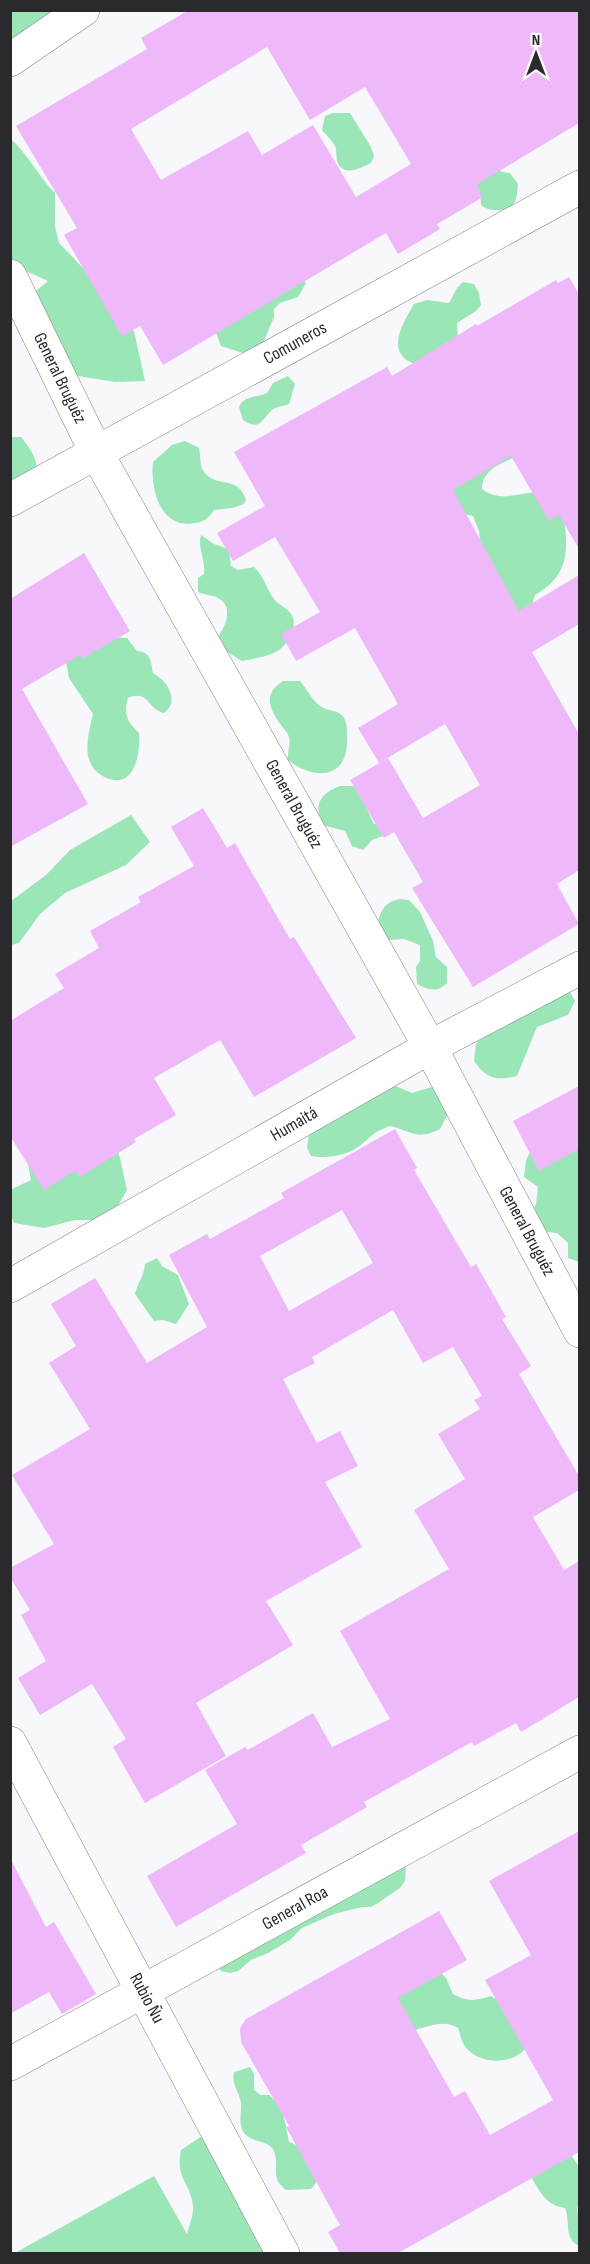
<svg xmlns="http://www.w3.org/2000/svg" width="590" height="2264" font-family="'Sofia Sans Condensed',sans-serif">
<rect width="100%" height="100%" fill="#f8f7fb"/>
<path fill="#9ae6b6" d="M 11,10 L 56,11 L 11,42 Z
M 333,113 L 350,113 L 371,147 L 374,156 L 371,163 C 359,169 342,177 337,161 C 336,156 337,150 335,146 C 332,140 326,135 322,130 L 325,116 Z
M 10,138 C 28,154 38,176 55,193 L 55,226 L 59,243 L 84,269 L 110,308 L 134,331 L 145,381 L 115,382 L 66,374 L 23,302 L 48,281 L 17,267 L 11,261 Z
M 498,169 L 502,172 L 510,173 L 518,184 C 517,197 516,210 501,210 C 492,210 488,210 481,205 L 480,192 L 476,185 Z
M 302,278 L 306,283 L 298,297 L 280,303 L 274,309 L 274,317 L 261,348 L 246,354 L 221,346 L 215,330 Z
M 463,282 L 474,284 L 479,293 L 481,305 L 476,311 L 457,323 L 458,340 L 421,367 C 416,364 408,362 404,358 C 389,343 406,318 414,304 L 427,300 L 449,303 L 457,288 Z
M 288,376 L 295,384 L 289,404 C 284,406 274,407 271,411 C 262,419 260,432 243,420 L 239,407 C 244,395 256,398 267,393 L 273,383 Z
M 10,437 L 21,437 C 35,454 38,462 38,483 L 11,504 Z
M 185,441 L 199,448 C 201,456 199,465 204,472 C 217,489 238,474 246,500 L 244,504 L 232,508 L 214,510 C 209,518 204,522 195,523 C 161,530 150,490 153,462 L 172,445 Z
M 460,446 L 516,457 C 501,463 482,470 482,489 C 497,500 511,496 528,493 C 536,492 545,495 552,496 C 556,505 564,517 565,527 C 569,559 563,579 535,595 L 530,611 L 515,619 L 483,574 L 479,531 L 473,516 L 464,514 L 451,494 Z
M 201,535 L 214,544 L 229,549 L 231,566 L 238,570 L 254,567 C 264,576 266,588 274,599 C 279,606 290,608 293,618 C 297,632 285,648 274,653 C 264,657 252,659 242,661 L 219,647 L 217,638 C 226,626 235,605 216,597 C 210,595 205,595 198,592 L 198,578 L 204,574 C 206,560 197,548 201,535 Z
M 110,637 L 127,638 L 137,651 C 151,652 151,661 153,673 C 168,681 180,701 164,713 C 147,709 149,689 128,698 C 123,715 128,722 139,733 C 141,758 132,794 101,775 C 94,771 90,764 88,756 C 86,742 90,727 93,714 L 69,678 L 66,661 Z
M 283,681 L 300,681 C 306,688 313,701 320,706 C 328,712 339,709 344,718 C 348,725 347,734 347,741 C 347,780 313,780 288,760 C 287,753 291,743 289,737 C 288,733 283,728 281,725 C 269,709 263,693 283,681 Z
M 340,786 L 353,786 C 364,797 367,811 374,824 L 378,823 L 383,836 L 372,840 L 363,850 L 352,846 L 345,831 L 322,825 C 314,805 319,794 340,786 Z
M 131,815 L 150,842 L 126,865 L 65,893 L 40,914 L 19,943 L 11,945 L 11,901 L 46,875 L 70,850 Z
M 400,899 L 409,900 L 420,912 L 433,941 L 436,957 L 447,967 L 447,983 C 437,993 429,990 417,984 L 416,967 L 420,961 L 420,945 L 404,939 L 388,940 L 378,927 C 378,912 386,901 400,899 Z
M 567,987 L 575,1001 L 568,1015 L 537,1027 L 517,1076 C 496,1081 487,1079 474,1061 L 476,1044 L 487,1029 Z
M 391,1084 L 412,1093 L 435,1086 L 448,1114 L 440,1129 C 416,1141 412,1131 390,1126 C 374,1132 374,1134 362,1144 C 350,1155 327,1159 311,1156 L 307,1148 L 309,1133 Z
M 110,1128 L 120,1158 L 127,1190 L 110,1220 L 75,1220 L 44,1228 L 14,1223 L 11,1215 L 10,1190 L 31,1180 L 25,1147 Z
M 577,1129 L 579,1130 L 579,1262 L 568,1258 L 568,1243 L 557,1233 L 540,1231 L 526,1220 L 536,1204 L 538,1187 L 524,1177 L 526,1161 L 533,1145 Z
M 157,1258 L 162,1266 L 178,1275 L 189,1304 L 176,1324 L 163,1320 L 154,1321 L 135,1294 C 138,1282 144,1276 145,1264 Z
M 406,1865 L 405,1881 L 400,1888 L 378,1903 L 371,1907 L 362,1907 L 334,1914 L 302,1928 L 290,1940 L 268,1953 L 251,1960 L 238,1971 L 230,1973 L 221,1971 L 217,1964 Z
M 441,1973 L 446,1978 L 453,1994 C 468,2002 475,2001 491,1996 L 501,2002 L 529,2044 C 516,2066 478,2066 464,2045 C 461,2040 460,2033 458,2028 C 443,2018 426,2028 409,2031 L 388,1999 Z
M 250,2067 L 254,2074 L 254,2090 L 261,2095 L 269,2095 C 285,2108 285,2123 289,2142 L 311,2151 L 316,2166 L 316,2183 L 311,2189 L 286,2190 C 269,2177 280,2167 274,2151 C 269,2140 254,2143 246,2135 C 237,2126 242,2114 241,2103 C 239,2091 231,2084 234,2072 Z
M 202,2136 L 275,2254 L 13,2254 L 154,2176 L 187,2234 C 189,2226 194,2214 193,2206 C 191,2183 175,2179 181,2150 Z
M 570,2153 L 579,2167 L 580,2199 L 577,2209 L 579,2218 L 579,2246 C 563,2237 571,2223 565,2208 C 546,2205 542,2194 532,2179 L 534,2171 Z"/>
<path fill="#eeb8fa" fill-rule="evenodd" d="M 189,10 L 579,10 L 579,123 L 476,185 L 483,197 L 437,224 L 440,229 L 398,254 L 386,233 L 163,365 L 140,326 L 122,336 L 64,235 L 77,228 L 16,126 L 147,49 L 141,38 ZM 267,47 L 310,120 L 365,87 L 411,164 L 356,197 L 313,125 L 262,155 L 248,131 L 161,180 L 131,129 Z
M 569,277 L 579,294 L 579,549 L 559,515 L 549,521 L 511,456 L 453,490 L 519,611 L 579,575 L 579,624 L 532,652 L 579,734 L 579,870 L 557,884 L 579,924 L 473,987 L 412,888 L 423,882 L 394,832 L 384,838 L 350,780 L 388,758 L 423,818 L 480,785 L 445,724 L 379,763 L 358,728 L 398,704 L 355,628 L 296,661 L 281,634 L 320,612 L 275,537 L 233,561 L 217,533 L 265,506 L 234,452 L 387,367 L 392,376 L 476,324 L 477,326 L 556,280 L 558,283 Z
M 84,553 L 130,631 L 82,659 L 80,655 L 22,689 L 88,804 L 10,847 L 10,599 Z
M 203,808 L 227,848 L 235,843 L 290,939 L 294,937 L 356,1038 L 254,1097 L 220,1040 L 154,1078 L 176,1115 L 134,1139 L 136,1142 L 80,1177 L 75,1171 L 44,1190 L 10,1136 L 10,1021 L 64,988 L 55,974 L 99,948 L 90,931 L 141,902 L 138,897 L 194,866 L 171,827 Z
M 579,1086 L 579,1149 L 539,1171 L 513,1121 Z
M 395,1129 L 417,1168 L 414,1170 L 471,1267 L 476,1264 L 506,1317 L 502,1319 L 531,1366 L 519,1374 L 579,1476 L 579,1490 L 533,1517 L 564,1570 L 579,1561 L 579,1697 L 521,1732 L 516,1723 L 474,1746 L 472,1742 L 364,1802 L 367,1807 L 301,1845 L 306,1853 L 176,1927 L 147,1876 L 237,1824 L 205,1770 L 245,1747 L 248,1750 L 313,1713 L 332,1747 L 390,1719 L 340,1631 L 449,1569 L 414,1510 L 465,1479 L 438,1434 L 480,1409 L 474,1400 L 482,1396 L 453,1347 L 423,1363 L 393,1310 L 312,1357 L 315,1363 L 283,1379 L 317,1443 L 340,1431 L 358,1466 L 325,1482 L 362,1547 L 266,1601 L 293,1645 L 196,1703 L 226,1756 L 145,1803 L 113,1747 L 126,1739 L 92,1684 L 40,1715 L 18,1678 L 46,1661 L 21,1615 L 30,1610 L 10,1577 L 10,1568 L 54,1544 L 12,1475 L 90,1429 L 49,1363 L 76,1346 L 51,1304 L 95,1278 L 147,1363 L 207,1327 L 169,1255 L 207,1234 L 210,1239 L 284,1198 L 281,1193 ZM 342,1210 L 373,1263 L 289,1311 L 260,1256 Z
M 579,1831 L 579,2152 L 398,2253 L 340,2253 L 328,2232 L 340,2225 L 286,2127 L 289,2126 L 241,2042 L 240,2028 L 246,2019 L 439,1911 L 467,1960 L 398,1998 L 454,2097 L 465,2091 L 490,2135 L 553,2100 L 485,1980 L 531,1955 L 489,1881 Z
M 10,1858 L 46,1927 L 54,1922 L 96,1994 L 62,2014 L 49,1992 L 10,2014 Z"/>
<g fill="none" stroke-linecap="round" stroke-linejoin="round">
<g stroke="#868588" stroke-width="34">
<path id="minor" d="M 10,276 L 96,452 L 430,1047 L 580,1331
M 10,500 L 580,187
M 10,1286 L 430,1047 L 580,968
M 10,1743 L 283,2254
M 10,2064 L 580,1752"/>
</g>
<g stroke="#868588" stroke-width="34">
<path id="secondary" d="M 10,60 L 83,10"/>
</g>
<use href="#minor" stroke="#fff" stroke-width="33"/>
<use href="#secondary" stroke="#fff" stroke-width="33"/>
</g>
<g text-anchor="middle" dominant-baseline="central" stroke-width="4.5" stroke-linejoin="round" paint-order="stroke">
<g font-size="18" fill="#2a292b" stroke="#fff">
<text transform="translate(295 343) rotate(-29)">Comuneros</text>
<text transform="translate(60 378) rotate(64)">General Bruguéz</text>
<text transform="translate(294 804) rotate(61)">General Bruguéz</text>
<text transform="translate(294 1124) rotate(-30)">Humaitá</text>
<text transform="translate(527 1231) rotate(62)">General Bruguéz</text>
<text transform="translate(295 1908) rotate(-29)">General Roa</text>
<text transform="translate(147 1998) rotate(62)">Rubio Ñu</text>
</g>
</g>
<rect width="590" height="2264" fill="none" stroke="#2a292b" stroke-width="24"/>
<g transform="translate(536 54)" stroke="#ffffff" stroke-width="4.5" paint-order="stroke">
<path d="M0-4.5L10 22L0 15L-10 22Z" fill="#2a292b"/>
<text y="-9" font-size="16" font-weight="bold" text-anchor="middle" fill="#2a292b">N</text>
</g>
</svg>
